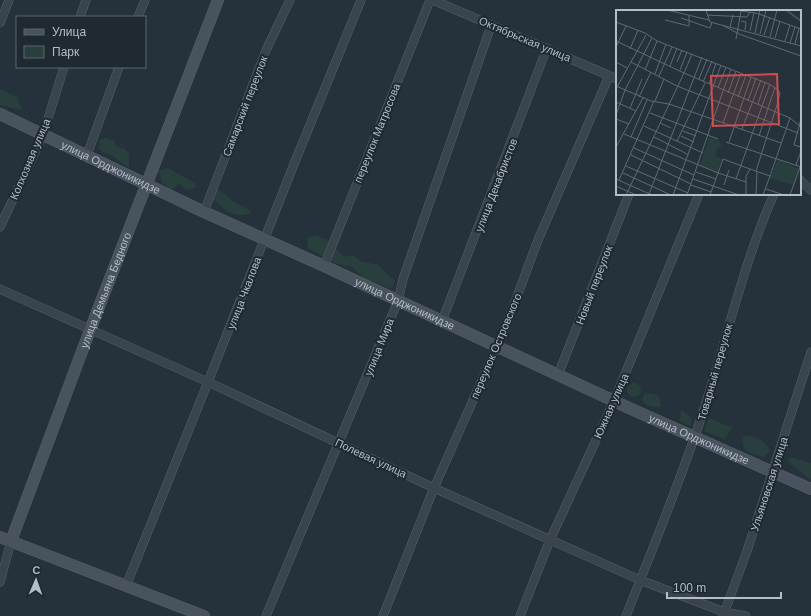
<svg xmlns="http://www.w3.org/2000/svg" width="811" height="616" font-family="Arial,sans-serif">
<rect width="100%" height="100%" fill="#26323b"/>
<path fill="#293f3d" d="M 0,89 L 17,97 L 22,110 L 0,105 Z
M 106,138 L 114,141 L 117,147 L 125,149 L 129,154 L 129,167 C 122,164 118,160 113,156 C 107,153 103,154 99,148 L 100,140 Z
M 168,168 L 195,183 L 196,187 L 187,190 L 179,184 L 170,190 L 163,184 L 158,171 Z
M 214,191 L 220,191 L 234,202 L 250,210 L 250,213 C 235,219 224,210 213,199 Z
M 315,235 L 328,240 L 344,257 L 353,255 L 360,261 L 378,265 L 395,281 L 392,289 L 364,278 L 352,267 L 334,263 L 308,248 L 307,238 Z
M627 390a7 7 0 1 1 14 0a7 7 0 1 1-14 0Z
M 645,393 L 657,395 L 661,401 L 660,407 C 652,406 646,407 642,400 Z
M 681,410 L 690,416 L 692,422 L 689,426 L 680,421 Z
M 709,418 L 732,428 L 725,439 L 704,431 Z
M 747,436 C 755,436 768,443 770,451 L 764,457 L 750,453 L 744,449 L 742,437 Z
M 790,457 L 811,463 L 811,480 L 788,462 Z"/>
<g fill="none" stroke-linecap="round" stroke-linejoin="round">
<g stroke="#57616a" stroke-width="9">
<path id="street" d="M 433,0 L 617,79
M 80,17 L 86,0
M 138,17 L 145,0
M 0,23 L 9,0
M 87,155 L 119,67
M 800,180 L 811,190
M 204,212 L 267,48 L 290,0
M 0,227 L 43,135 L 64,67
M 324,266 L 430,0
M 0,289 L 208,382 L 434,488 L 640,580 L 724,612 L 746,616
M 442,321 L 547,48
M 558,375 L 629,194
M 0,582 L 11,541
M 126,586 L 208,382 L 294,164 L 361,0
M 266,616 L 398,301 L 403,279 L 491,26
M 383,616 L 434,488 L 506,326 L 538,240 L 609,76
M 520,616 L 550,540 L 614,401 L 699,194
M 626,616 C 652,550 679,485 701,418 C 726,344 742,266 774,194
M 723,616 L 747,551 L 811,352"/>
</g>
<g stroke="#57616a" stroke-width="12">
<g id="secondary">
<path id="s1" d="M 0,114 L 204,212 L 324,266 L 629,408 L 811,489"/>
<path d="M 0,537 L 204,616"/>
<path id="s2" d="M 11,541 L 90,330 L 218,0"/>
</g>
</g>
<use href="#street" stroke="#39444c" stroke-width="8"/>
<use href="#secondary" stroke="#48535e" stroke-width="11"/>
</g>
<g text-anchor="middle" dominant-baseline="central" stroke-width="4" stroke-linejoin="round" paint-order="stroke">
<g font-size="11" fill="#b5bec7" stroke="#1e2931">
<text transform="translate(525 39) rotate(23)">Октябрьская улица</text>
<text transform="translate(245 106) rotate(-69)">Самарский переулок</text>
<text transform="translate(377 133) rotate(-68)">переулок Матросова</text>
<text transform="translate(30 159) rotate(-67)">Колхозная улица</text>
<text stroke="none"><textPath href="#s1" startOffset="123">улица Орджоникидзе</textPath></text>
<text transform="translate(496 185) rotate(-69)">улица Декабристов</text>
<text transform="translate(594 285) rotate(-69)">Новый переулок</text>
<text stroke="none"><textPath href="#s2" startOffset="268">улица Демьяна Бедного</textPath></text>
<text transform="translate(244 293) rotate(-69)">улица Чкалова</text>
<text stroke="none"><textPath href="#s1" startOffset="447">улица Орджоникидзе</textPath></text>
<text transform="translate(496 346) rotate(-67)">переулок Островского</text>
<text transform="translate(379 347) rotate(-68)">улица Мира</text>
<text transform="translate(715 372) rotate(-74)">Товарный переулок</text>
<text transform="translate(611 406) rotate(-66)">Южная улица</text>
<text stroke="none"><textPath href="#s1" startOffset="771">улица Орджоникидзе</textPath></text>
<text transform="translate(371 458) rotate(25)">Полевая улица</text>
<text transform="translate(769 484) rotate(-72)">Ульяновская улица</text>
</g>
</g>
<g transform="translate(616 10)">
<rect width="185" height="185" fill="#26323b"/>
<path d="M 93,127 L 104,131 L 104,136 L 105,133 L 108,137 L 102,137 L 99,146 L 106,149 L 101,162 L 84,156 ZM 162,150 L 183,159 L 177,175 L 154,168 Z" fill="#293f3d"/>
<path fill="none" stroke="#3d5263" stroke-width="2" d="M 170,0 L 185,11"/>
<path fill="none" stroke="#5f6a73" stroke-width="1" d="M 51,0 L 93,10M 90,0 L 94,12 L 185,36M 125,1 L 140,3 L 185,19M 91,5 L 131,7 L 134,2M 65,8 L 94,18 L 96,12M 49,10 L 73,16 L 73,6M 125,11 L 130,12 L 129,20M 0,12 L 29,23 L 41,31 L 153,74 L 162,80 L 164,83 L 161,95 L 140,161M 106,15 L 123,24 L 185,46M 114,17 L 117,5M 134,21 L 138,2M 139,23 L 144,0M 144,24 L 150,0M 148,25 L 154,7M 154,27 L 161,0M 159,28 L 164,11M 120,29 L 125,1M 0,31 L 68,63 L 76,44M 169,31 L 174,15M 174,33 L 179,17M 179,34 L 183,18M 0,37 L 10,16M 14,39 L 22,20M 0,52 L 11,58M 15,52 L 61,76 L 182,123M 61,52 L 66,40M 54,56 L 61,38M 29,60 L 41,31M 64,60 L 71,42M 39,64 L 50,34M 43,66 L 56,37M 83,69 L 91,49M 87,72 L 96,51M 93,74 L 100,53M 0,76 L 35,91 L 53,94 L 165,133M 102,78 L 110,57M 0,79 L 30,25M 9,80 L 36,28M 107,81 L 115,59M 112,83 L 120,61M 23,87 L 35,62M 122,87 L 130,65M 39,91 L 48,69M 132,91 L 140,68M 0,92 L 20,101M 142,94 L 149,72M 14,98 L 26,69M 34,103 L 102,129M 0,105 L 9,80M 0,109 L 13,114M 185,109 L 178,135 L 185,137M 97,110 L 107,81M 44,113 L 55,118M 107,113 L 125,63M 28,116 L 87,143M 126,119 L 145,70M 67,121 L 80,126M 8,124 L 102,163 L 107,149M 65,126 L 78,132M 143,126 L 159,77M 15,127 L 31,90M 38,127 L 73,145M 61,131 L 89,73M 110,132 L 185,157M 113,132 L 135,67M 0,137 L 27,88M 18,138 L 78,165M 15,145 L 75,174M 107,149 L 134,159M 180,155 L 185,141M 10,156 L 72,183M 80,162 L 100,169M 7,163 L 55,185M 0,169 L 36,185M 77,169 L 123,185M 120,169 L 154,74M 3,170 L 38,91M 75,175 L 95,182M 108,175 L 113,160M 0,176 L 20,185M 150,179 L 168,185M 33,184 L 86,47M 10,185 L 68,63 L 174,108 L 185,117M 57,185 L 105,55M 71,185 L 97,110M 94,185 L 102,163 L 130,172M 130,185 L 130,166 L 134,159 L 154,166 L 174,108M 140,185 L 141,161M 147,185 L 154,166M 174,185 L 184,157"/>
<path fill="#ce4e50" fill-opacity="0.15" stroke="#ce4e50" stroke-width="2" d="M 161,64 L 163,114 L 97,116 L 95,66 Z"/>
<rect width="185" height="185" fill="none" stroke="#b5bec7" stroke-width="2"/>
</g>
<rect x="16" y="16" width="130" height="52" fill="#1e2931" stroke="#5a656d"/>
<rect x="24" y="29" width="20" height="6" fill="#48535e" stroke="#5a656d"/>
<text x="52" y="36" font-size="12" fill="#b5bec7">Улица</text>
<rect x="24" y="46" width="20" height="12" fill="#293f3d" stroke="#5a656d"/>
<text x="52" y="56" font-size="12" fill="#b5bec7">Парк</text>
<g transform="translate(36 580) rotate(2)" stroke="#1e2931" stroke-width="3" paint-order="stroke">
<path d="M0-3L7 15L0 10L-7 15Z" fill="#b5bec7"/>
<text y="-6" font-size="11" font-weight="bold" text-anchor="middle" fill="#b5bec7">С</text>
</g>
<path d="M667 592v6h114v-6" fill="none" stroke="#b5bec7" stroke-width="2"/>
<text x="673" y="592" font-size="12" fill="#b5bec7" stroke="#1e2931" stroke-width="3" paint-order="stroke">100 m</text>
</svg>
